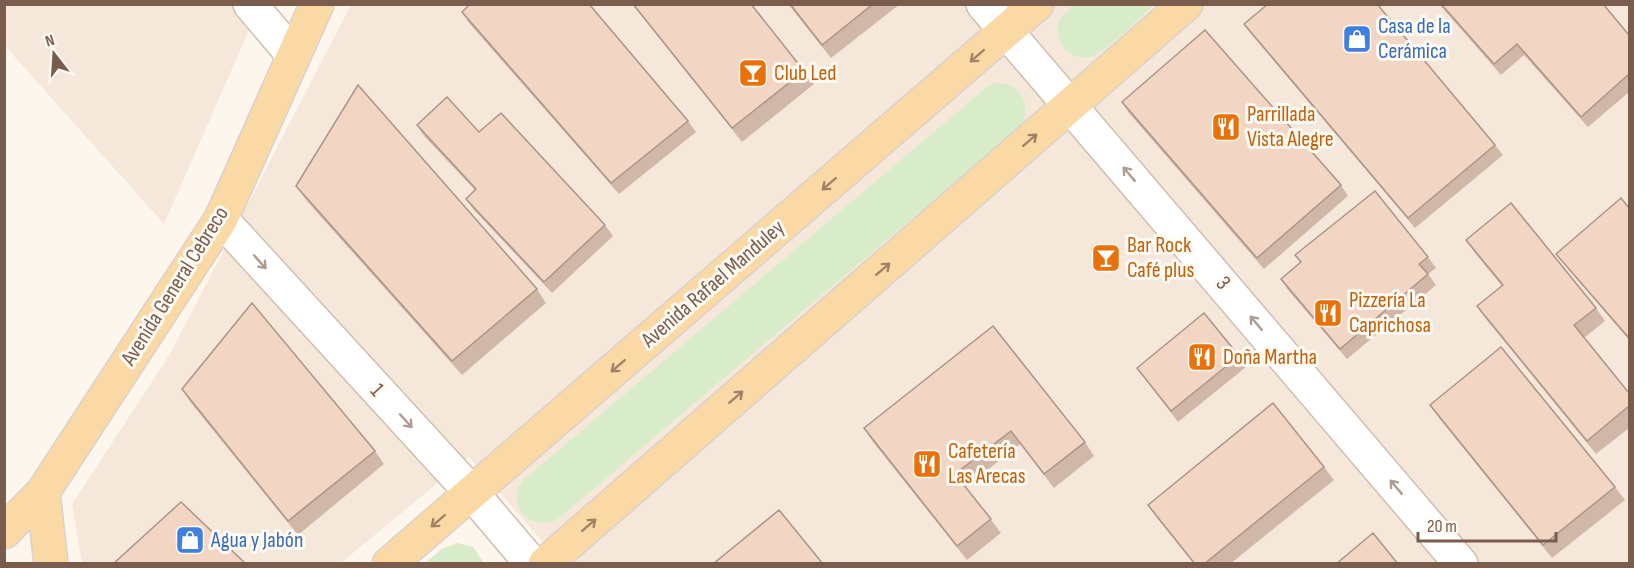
<svg xmlns="http://www.w3.org/2000/svg" width="1634" height="568" font-family="'Sofia Sans Condensed',sans-serif">
<rect width="100%" height="100%" fill="#fdf6ec"/>
<path fill="#f5e8da" d="M 4,5 L 260,5 L 164,224 L 5,46 Z
M 351,5 L 1629,5 L 1629,563 L 561,563 L 469,457 L 341,563 L 82,563 L 72,504 L 170,354 Z"/>
<path fill="#d8ecc9" d="M 1075,4 L 1153,4 L 1153,5 C 1140,17 1108,50 1093,56 C 1072,64 1052,42 1059,22 C 1062,14 1069,10 1075,4 Z
M 995,83 C 1020,83 1032,102 1022,125 L 558,519 C 532,533 505,507 522,481 L 987,87 Z
M 457,543 L 473,547 L 484,563 L 425,563 L 442,549 Z"/>
<g fill="none" stroke-linecap="round" stroke-linejoin="round">
<g stroke="#d1beb0" stroke-width="36">
<path id="minor" d="M 250,4 L 293,55
M 983,4 L 1461,564
M 221,219 L 471,492 L 532,564"/>
</g>
<g stroke="#dad1cd" stroke-width="36">
<path id="major" d="M 43,492 L 51,564
M 4,532 L 43,492 L 221,219 L 317,4
M 389,564 L 1037,4
M 545,564 L 1186,4"/>
</g>
<use href="#minor" stroke="#fff" stroke-width="33"/>
<use href="#major" stroke="#fbd9a5" stroke-width="33"/>
</g>
<path fill="#d1b7a8" d="M 632,4 L 751,4 L 804,71 L 814,84 L 742,142 Z
M 788,4 L 900,4 L 831,58 Z
M 1439,4 L 1603,4 L 1629,35 L 1629,92 L 1588,127 L 1524,55 L 1501,75 Z
M 462,12 L 688,121 L 696,132 L 619,194 L 469,23 Z
M 1244,24 L 1495,145 L 1503,155 L 1415,228 L 1252,35 Z
M 1122,102 L 1341,185 L 1348,196 L 1264,269 L 1129,113 Z
M 417,125 L 479,132 L 605,225 L 613,236 L 552,293 L 473,209 L 466,199 L 475,190 L 424,136 Z
M 296,186 L 537,289 L 546,303 L 462,375 L 306,200 Z
M 1629,208 L 1629,340 L 1564,264 L 1556,254 Z
M 1466,240 L 1596,308 L 1605,321 L 1584,338 L 1629,393 L 1629,428 L 1596,454 L 1486,319 L 1477,306 L 1502,286 L 1475,253 Z
M 1295,255 L 1428,257 L 1436,268 L 1428,274 L 1436,285 L 1347,359 L 1288,290 L 1281,279 L 1300,262 Z
M 993,326 L 1085,442 L 1094,456 L 1054,488 L 1020,444 L 966,487 L 1001,533 L 967,560 L 873,442 L 864,428 Z
M 1239,356 L 1246,367 L 1178,422 L 1137,368 Z
M 182,389 L 375,451 L 384,464 L 298,535 L 191,403 Z
M 1430,405 L 1615,487 L 1625,500 L 1552,558 L 1439,418 Z
M 1324,467 L 1334,480 L 1230,564 L 1194,564 L 1157,518 L 1148,505 Z"/>
<path fill="#f3d5c3" stroke="#aa9588" stroke-width="1.5" d="M 470,4 L 589,4 L 688,121 L 611,183 L 462,12 Z
M 633,4 L 751,4 L 804,71 L 732,128 Z
M 790,4 L 873,4 L 822,45 Z
M 1268,4 L 1377,4 L 1495,145 L 1408,218 L 1244,24 Z
M 1441,4 L 1603,4 L 1629,35 L 1629,74 L 1581,117 L 1517,44 L 1494,64 Z
M 1205,30 L 1341,185 L 1257,258 L 1122,102 Z
M 358,85 L 537,289 L 452,361 L 296,186 Z
M 447,97 L 479,132 L 501,113 L 605,225 L 544,282 L 466,199 L 476,189 L 417,125 Z
M 1375,191 L 1428,257 L 1419,264 L 1428,274 L 1340,349 L 1281,279 L 1301,262 L 1295,255 Z
M 1621,198 L 1629,208 L 1629,338 L 1556,254 Z
M 1511,203 L 1596,308 L 1574,325 L 1629,393 L 1629,406 L 1587,441 L 1477,306 L 1503,285 L 1466,240 Z
M 252,303 L 375,451 L 288,521 L 182,389 Z
M 1204,313 L 1239,356 L 1171,411 L 1137,368 Z
M 993,326 L 1085,442 L 1044,474 L 1011,431 L 955,474 L 991,519 L 957,546 L 864,428 Z
M 1501,347 L 1615,487 L 1543,545 L 1430,405 Z
M 1273,403 L 1324,467 L 1204,564 L 1195,564 L 1148,505 Z
M 181,502 L 246,564 L 113,564 Z
M 779,510 L 823,564 L 713,564 Z
M 1373,533 L 1398,564 L 1336,564 Z"/>
<defs><path id="oneway-shaft" d="M-6 0H5M1.5-3L5.5 0L1.5 3" fill="none" stroke-width="1.6" stroke-linecap="round" stroke-linejoin="round" transform="scale(1.5)"/></defs>
<g stroke="#a18267">
<use href="#oneway-shaft" transform="translate(977 56) rotate(139)"/>
<use href="#oneway-shaft" transform="translate(1030 140) rotate(-41)"/>
<use href="#oneway-shaft" transform="translate(829 184) rotate(139)"/>
<use href="#oneway-shaft" transform="translate(883 269) rotate(-41)"/>
<use href="#oneway-shaft" transform="translate(618 366) rotate(139)"/>
<use href="#oneway-shaft" transform="translate(736 397) rotate(-41)"/>
<use href="#oneway-shaft" transform="translate(438 521) rotate(139)"/>
<use href="#oneway-shaft" transform="translate(589 525) rotate(-41)"/>
</g>
<g stroke="#af9d94">
<use href="#oneway-shaft" transform="translate(1129 174) rotate(-130)"/>
<use href="#oneway-shaft" transform="translate(260 262) rotate(48)"/>
<use href="#oneway-shaft" transform="translate(1256 323) rotate(-130)"/>
<use href="#oneway-shaft" transform="translate(406 421) rotate(48)"/>
<use href="#oneway-shaft" transform="translate(1396 487) rotate(-130)"/>
</g>
<defs>
<g id="shop-square" transform="scale(1.5)"><rect x="-9" y="-9" width="18" height="18" rx="4" fill="#3f7fe0" stroke="#fffaf3"/><path d="M-5-2.5h2.3a2.7 3.5 0 0 1 5.4 0H5L5.5 6h-11ZM-1.5-2.5h3a1.5 2.3 0 0 0-3 0Z" fill="#fff"/></g>
<g id="bar-square" transform="scale(1.5)"><rect x="-9" y="-9" width="18" height="18" rx="4" fill="#e8710a" stroke="#fffaf3"/><path d="M-6-5H6L.8 .8V4.5H3.5V6h-7V4.5H-.8V.8Z" fill="#fff"/></g>
<g id="restaurant-square" transform="scale(1.5)"><rect x="-9" y="-9" width="18" height="18" rx="4" fill="#e8710a" stroke="#fffaf3"/><path d="M-5-6h1v4h1v-4h1v4h1v-4h1v5L-1.5 .5V6h-2V.5L-5-1ZM5-6V6H3V1.5H1.5Q1.5-4 5-6Z" fill="#fff"/></g>
</defs>
<g fill-rule="evenodd">
<use href="#shop-square" x="1357" y="39"/>
<use href="#bar-square" x="753" y="73"/>
<use href="#restaurant-square" x="1226" y="127"/>
<use href="#bar-square" x="1106" y="258"/>
<use href="#restaurant-square" x="1328" y="313"/>
<use href="#restaurant-square" x="1202" y="357"/>
<use href="#restaurant-square" x="927" y="464"/>
<use href="#shop-square" x="190" y="540"/>
</g>
<g text-anchor="middle" dominant-baseline="central" stroke-width="6" stroke-linejoin="round" paint-order="stroke">
<g font-size="22" fill="#366cbe" stroke="#fffaf3" text-anchor="start">
<text x="1378" y="26">Casa de la<tspan x="1378" dy="25">Cerámica</tspan></text>
<text x="211" y="540">Agua y Jabón</text>
</g>
<g font-size="22" fill="#c56008" stroke="#fffaf3" text-anchor="start">
<text x="774" y="73">Club Led</text>
<text x="1247" y="114">Parrillada<tspan x="1247" dy="25">Vista Alegre</tspan></text>
<text x="1127" y="245">Bar Rock<tspan x="1127" dy="25">Café plus</tspan></text>
<text x="1349" y="300">Pizzería La<tspan x="1349" dy="25">Caprichosa</tspan></text>
<text x="1223" y="357">Doña Martha</text>
<text x="948" y="451">Cafetería<tspan x="948" dy="25">Las Arecas</tspan></text>
</g>
<g font-size="22" fill="#7a5c4d" stroke="#fffaf3">
<text transform="translate(1223 283) rotate(50)">3</text>
<text transform="translate(713 284) rotate(-41)">Avenida Rafael Manduley</text>
<text transform="translate(175 286) rotate(-58)">Avenida General Cebreco</text>
<text transform="translate(377 390) rotate(48)">1</text>
</g>
</g>
<rect width="1634" height="568" fill="none" stroke="#7a5c4d" stroke-width="12"/>
<g transform="translate(54 54) rotate(343)" stroke="#fffaf3" stroke-width="4.5" paint-order="stroke">
<path d="M0-4.5L10 22L0 15L-10 22Z" fill="#7a5c4d"/>
<text y="-9" font-size="16" font-weight="bold" text-anchor="middle" fill="#7a5c4d">N</text>
</g>
<path d="M1418 532v9h138v-9" fill="none" stroke="#7a5c4d" stroke-width="3"/>
<text x="1427" y="532" font-size="18" fill="#7a5c4d" stroke="#fffaf3" stroke-width="4.5" paint-order="stroke">20 m</text>
</svg>
